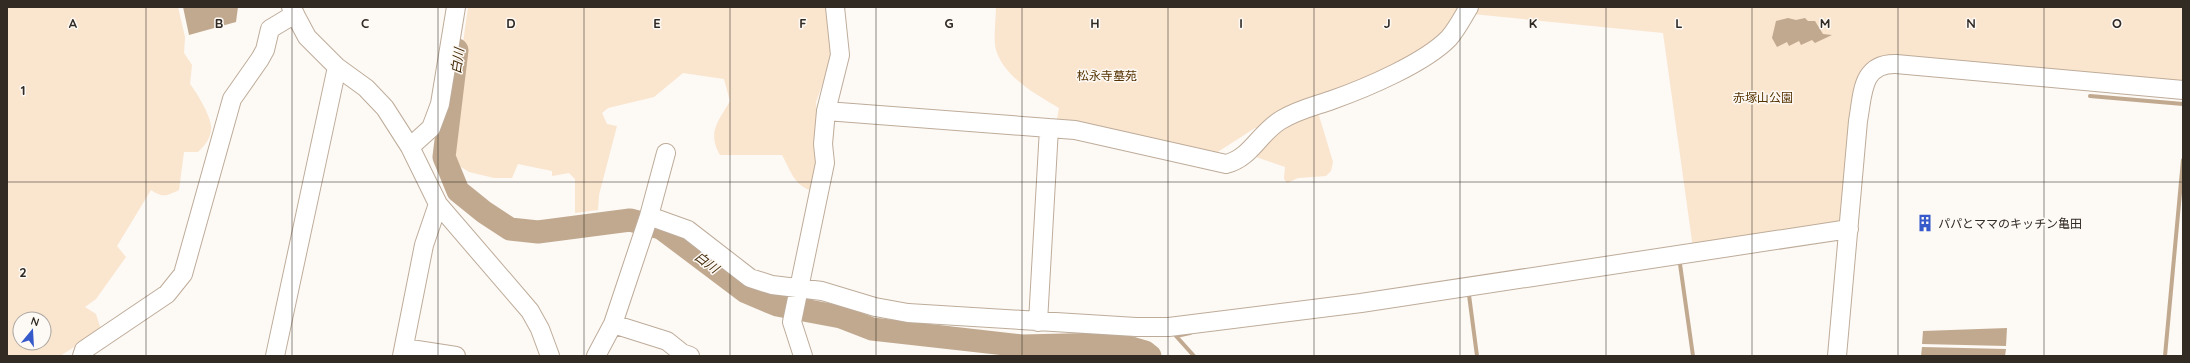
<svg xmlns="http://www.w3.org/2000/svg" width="2190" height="363" font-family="Quicksand,'Noto Sans JP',sans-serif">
<rect width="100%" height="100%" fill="#fdf9f5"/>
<path fill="#fae5ce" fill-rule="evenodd" d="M 7,7 L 178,7 L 185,37 L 184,53 L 192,65 L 190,84 C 197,93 213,119 211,130 C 210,140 204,146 198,152 L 184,152 L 179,190 C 166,196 163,198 151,190 L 117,246 L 126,257 L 96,299 L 85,307 L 96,314 L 101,330 L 60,356 L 7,356 ZM 20,319 L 44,319 L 44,343 L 20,343 Z
M 468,7 L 831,7 L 834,52 L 816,102 L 819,164 L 813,191 C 794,186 791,171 782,155 L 720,155 C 707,132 718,122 730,101 L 724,79 L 683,73 L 654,97 L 608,108 L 602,113 L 607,124 L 617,126 L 599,195 L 598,210 L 575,213 L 575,179 L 569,173 L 552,176 L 552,171 L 518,164 L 512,178 L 494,178 L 469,172 L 458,165 L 452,157 L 456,93 Z
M 996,7 L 2183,7 L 2183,84 L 1888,56 C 1872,57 1861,68 1856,83 L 1839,224 L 1693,248 L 1663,33 L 1462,13 L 1438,42 L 1317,109 L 1333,162 L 1331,171 L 1326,176 L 1298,178 L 1287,183 L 1284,179 L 1285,167 L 1256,157 L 1262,128 L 1255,128 L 1213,155 L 1060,124 L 1057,119 L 1059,108 C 1037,95 1004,77 996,50 C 993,40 996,19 996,7 Z"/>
<path fill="#c1a98f" d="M 183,7 L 238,7 L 236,22 L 189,35 Z
M 1788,18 L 1796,20 L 1805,18 L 1808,21 L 1815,21 L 1823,34 L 1832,35 L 1815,43 L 1812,40 L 1801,45 L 1799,41 L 1789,46 L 1787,42 L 1777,47 L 1772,38 L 1776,21 Z
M 2007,328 L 2006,346 L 1922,344 L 1923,331 Z
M 1922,347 L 2006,349 L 2005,356 L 1921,356 Z"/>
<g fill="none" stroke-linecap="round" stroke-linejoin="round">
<path stroke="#c1a98f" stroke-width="4" d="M 2090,96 L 2183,104
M 1680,264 L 1693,356
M 1469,295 L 1477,356
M 1190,333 L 1176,336 L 1194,356
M 2165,356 L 2183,160"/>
<path stroke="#c1a98f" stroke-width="23" d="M 457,50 L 444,157 L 458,191 L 484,212 L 510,229 L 538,232 L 630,220 L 661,228 L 746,292 L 777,305 L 841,317 L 872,329 L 1022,346 L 1108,344 L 1128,347 L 1145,352 L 1150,356"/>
<g stroke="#beac9a" stroke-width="20">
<path id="minor" d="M 291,7 L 307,37 L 337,67 L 366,88 L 385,108 L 410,147 L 438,204 L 530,311 L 540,329 L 550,356
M 826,111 L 1075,130 L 1226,164 C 1251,158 1259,133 1281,120 C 1297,110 1315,106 1332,100 C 1366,88 1425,63 1449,38 C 1457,29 1463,17 1469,7
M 410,147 L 431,128 L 440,104 L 456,7
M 649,216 L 688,230 L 750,278 L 772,285 L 822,291 L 875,307 L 908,313 L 1136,327 L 1169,327 L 1361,303 L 1849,229
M 1038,322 L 1049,128
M 613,324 L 667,341 L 682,353 L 690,356
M 404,348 L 456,356
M 82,356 L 84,350 L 167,294 L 183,274 L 232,99 L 260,59 L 265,50 L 270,29 L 295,14
M 275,356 L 337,67
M 402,356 L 424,245 L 438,204
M 596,356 L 613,324 L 649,216 L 666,153
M 803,356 L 792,322 L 825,163 L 823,144 L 826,111 L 840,55 L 835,7
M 1837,356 L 1858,121 C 1863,94 1861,63 1896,64 L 2183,90"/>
</g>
<use href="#minor" stroke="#fff" stroke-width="18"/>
</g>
<path fill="none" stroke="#322b24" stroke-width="1" stroke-opacity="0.55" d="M 146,7 L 146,356M 292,7 L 292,356M 438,7 L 438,356M 584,7 L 584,356M 730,7 L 730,356M 876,7 L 876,356M 1022,7 L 1022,356M 1168,7 L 1168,356M 1314,7 L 1314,356M 1460,7 L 1460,356M 1606,7 L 1606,356M 1752,7 L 1752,356M 1898,7 L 1898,356M 2044,7 L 2044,356M 7,182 L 2183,182"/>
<defs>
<g id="building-bare" transform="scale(1.38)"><path d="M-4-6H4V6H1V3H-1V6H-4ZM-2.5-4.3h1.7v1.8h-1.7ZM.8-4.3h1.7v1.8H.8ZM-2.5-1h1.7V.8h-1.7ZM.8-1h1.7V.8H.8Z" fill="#375acb" stroke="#fdf9f5" stroke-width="2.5" paint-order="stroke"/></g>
</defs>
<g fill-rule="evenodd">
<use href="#building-bare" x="1925" y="223"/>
</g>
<g text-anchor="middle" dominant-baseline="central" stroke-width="3" stroke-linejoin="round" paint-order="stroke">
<g font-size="12" fill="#543201" stroke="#fdf9f5">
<text x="1107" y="75">松永寺墓苑</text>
<text x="1763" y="97">赤塚山公園</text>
</g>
<g font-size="12" fill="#322b24" stroke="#fdf9f5" text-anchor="start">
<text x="1938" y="223">パパとママのキッチン亀田</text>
</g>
<g font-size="13" font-style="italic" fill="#422806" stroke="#fdf9f5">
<text transform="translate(457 61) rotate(-82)">白川</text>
<text transform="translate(707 262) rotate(37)">白川</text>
</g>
</g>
<g font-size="13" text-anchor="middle" font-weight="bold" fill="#322b24" stroke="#fdf9f5" stroke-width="3" stroke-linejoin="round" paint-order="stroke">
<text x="73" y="28">A</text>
<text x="219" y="28">B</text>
<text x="365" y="28">C</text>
<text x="511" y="28">D</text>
<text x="657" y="28">E</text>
<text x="803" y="28">F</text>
<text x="949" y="28">G</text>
<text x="1095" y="28">H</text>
<text x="1241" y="28">I</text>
<text x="1387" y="28">J</text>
<text x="1533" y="28">K</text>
<text x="1679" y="28">L</text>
<text x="1825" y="28">M</text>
<text x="1971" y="28">N</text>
<text x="2117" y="28">O</text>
<text x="23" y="95">1</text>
<text x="23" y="277">2</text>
</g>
<rect width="2190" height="363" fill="none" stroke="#322b24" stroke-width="16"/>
<g transform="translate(32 331) rotate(18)"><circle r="19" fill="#fdf9f5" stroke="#aca7a1"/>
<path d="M0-3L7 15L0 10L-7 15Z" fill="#375acb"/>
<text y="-6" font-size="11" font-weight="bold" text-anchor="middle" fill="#322b24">N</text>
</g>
</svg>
